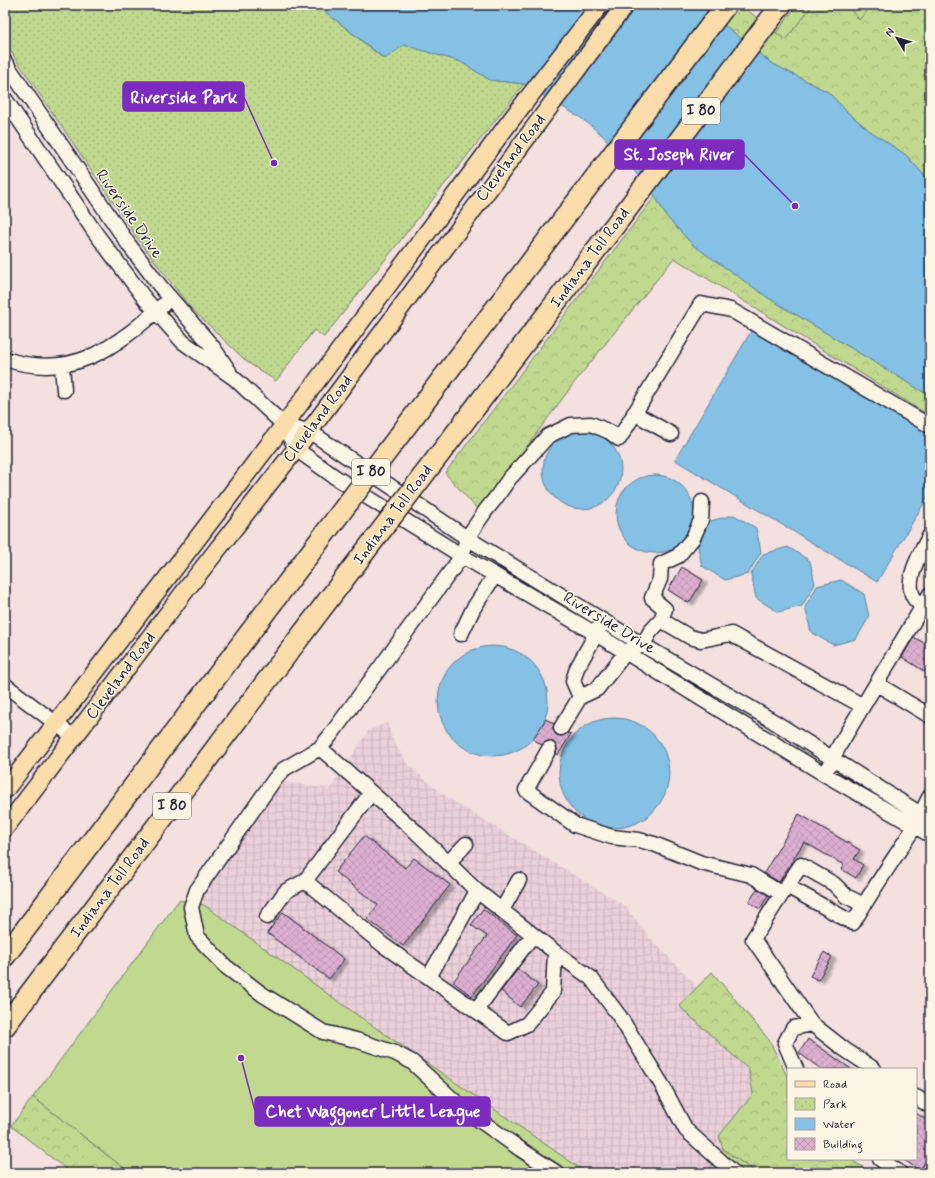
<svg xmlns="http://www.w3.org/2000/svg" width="935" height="1178" font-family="Mynerve,sans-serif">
<defs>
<pattern id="industrial-grid" width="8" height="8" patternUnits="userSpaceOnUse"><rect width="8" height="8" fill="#ecd1db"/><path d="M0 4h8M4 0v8" fill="none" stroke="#cab3bd"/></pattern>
<pattern id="forest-crowns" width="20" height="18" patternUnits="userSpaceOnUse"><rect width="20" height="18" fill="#c0d98f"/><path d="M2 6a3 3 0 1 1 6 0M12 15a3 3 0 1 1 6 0" fill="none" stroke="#a5ba7c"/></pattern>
<pattern id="park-dots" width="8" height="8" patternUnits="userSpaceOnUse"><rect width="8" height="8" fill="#c0d98f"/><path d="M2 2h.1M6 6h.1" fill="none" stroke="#a5ba7c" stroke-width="1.8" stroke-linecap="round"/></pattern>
<pattern id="building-cross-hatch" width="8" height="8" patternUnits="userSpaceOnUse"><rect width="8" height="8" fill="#ddafd1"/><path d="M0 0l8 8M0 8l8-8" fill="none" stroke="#bd96b4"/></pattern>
<filter id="shadow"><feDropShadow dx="4.5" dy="2.5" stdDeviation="1" flood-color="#0004"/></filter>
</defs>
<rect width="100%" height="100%" fill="#f3e0df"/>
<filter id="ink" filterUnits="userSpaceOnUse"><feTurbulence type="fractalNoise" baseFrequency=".025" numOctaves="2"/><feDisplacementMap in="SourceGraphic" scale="8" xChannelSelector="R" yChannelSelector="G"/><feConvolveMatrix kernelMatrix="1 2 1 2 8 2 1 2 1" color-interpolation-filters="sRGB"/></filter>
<g filter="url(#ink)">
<path fill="url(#industrial-grid)" d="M 387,723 L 393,740 L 406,762 L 418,774 L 448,798 L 625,906 L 652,940 L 693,982 L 727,1022 L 769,1082 L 707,1173 L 587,1173 L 363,1019 L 204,905 L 203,893 L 280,781 L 330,789 L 369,730 Z"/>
<path fill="#c0d98f" stroke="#717e65" d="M 797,5 L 813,5 L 785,40 L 776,33 Z
M 847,5 L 873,5 L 859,20 Z
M 179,900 L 204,905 L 363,1019 L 587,1173 L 130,1173 L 33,1097 Z
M 723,1149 L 757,1173 L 707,1173 Z"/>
<path fill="url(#forest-crowns)" stroke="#717e65" d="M 700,5 L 741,5 L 785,40 L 813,5 L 847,5 L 859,20 L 873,5 L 930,5 L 930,182 L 906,155 L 870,131 L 847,112 L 828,92 L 771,63 Z
M 655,196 L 666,216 L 767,297 L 930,396 L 930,416 L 674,258 L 574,383 L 479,511 L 445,473 Z
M 712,972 L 769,1040 L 788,1078 L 788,1159 L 850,1159 L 872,1173 L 757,1173 L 723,1149 L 719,1136 L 753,1094 L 749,1070 L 679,1006 Z
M 33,1097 L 130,1173 L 71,1173 L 11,1126 Z"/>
<path fill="url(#park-dots)" stroke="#717e65" d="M 5,5 L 317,5 L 384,59 L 404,44 L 461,62 L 490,80 L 524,84 L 324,337 L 314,330 L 276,381 L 247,362 L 189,306 L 140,242 L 5,43 Z"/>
<path fill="#85c1e4" stroke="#5d81a0" d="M 317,5 L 700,5 L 771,63 L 828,92 L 847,112 L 870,131 L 906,155 L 930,182 L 930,396 L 767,297 L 693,245 L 666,216 L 655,196 L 631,167 L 602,135 L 581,118 L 524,84 L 490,80 L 461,62 L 404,45 L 385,59 Z
M 753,328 L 930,434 L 930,493 L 877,582 L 675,460 Z
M543 470a39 39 0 1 1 78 0a39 39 0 1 1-78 0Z
M616 514a39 39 0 1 1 78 0a39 39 0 1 1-78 0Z
M 734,515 L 756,528 L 761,552 L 748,574 L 725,580 L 702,566 L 697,542 L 710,521 Z
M 788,547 L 810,561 L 815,584 L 802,606 L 778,612 L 756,598 L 751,574 L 763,554 Z
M 841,580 L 864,594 L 869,617 L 856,639 L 833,645 L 811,632 L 805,607 L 817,586 Z
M438 701a55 55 0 1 1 110 0a55 55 0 1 1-110 0Z
M559 773a55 55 0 1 1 110 0a55 55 0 1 1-110 0Z"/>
<path fill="url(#building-cross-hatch)" stroke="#22223b" filter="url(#shadow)" d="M 682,567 L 703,580 L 689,603 L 668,590 Z
M 914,637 L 930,647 L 930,675 L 902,657 Z
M 546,719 L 554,724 L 553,728 L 556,735 L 561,736 L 568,733 L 571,734 L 558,755 L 556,754 L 557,749 L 556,745 L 553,742 L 549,741 L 542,745 L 533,739 Z
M 799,814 L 860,850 L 854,859 L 863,865 L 856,878 L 841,869 L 844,865 L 804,842 L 779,882 L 764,873 Z
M 364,836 L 405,868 L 414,858 L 450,885 L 403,946 L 367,919 L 378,905 L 335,872 Z
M 757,889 L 768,895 L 760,909 L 749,902 Z
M 483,909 L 517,935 L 472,996 L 453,982 L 487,936 L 471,925 Z
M 283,912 L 344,959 L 329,979 L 267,933 Z
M 824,952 L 832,957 L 818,980 L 810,976 Z
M 518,969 L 538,985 L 520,1007 L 501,991 Z
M 808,1039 L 851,1069 L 821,1069 L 799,1053 Z
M 916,1113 L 930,1122 L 930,1155 L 918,1173 L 916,1173 L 916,1168 L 903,1159 L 916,1159 Z"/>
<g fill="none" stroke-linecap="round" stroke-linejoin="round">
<g stroke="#22223b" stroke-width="17">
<path id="minor" d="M 5,62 L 129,245 L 160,286 L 212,346 L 229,371
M 5,99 L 94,231 L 145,299 L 183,342 L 234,378 L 284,425 L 296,449 L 335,477 L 462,556 L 596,634 L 824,774 L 930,835
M 5,359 C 72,381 115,348 163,305
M 62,366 L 64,390
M 634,413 L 671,434
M 284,425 L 309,431 L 467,538 L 643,645 L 773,721 L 930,820
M 702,502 L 701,520 L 693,538 L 678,556 L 661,564 L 660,579 L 652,598 L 665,609 L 661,620 L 690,637 L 701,640 L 731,634 L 863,706
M 922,607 C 920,604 916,601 914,598 C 903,581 922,550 930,535
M 601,625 L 577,668 L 573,681 L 580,697 L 597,689 L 626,652 L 643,645 L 650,632 L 661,620
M 461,634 L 473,609 L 495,575
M 877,684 L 930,716
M 5,685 L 75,738
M 561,728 L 580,697
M 320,748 L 415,831 L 477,891 L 429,977
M 549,749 L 526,790 L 575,825 L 612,837 L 639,840 L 654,844 L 701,863 L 751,875 L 782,894
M 829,766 L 839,746 L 930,594
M 371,793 L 305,881 L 383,945 L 508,1033 L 527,1024 L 553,992 L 555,952
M 448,863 L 466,844
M 787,886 L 801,865 L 834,884 L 846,896 L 864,905
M 477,891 L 555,952 L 591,978 L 620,1017 L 662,1085 L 686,1130 L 734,1173
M 502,910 L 519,880
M 267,917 L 286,891 L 305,881
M 476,1010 L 533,935
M 796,1069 L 785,1043 L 793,1028 L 812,1024
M 874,1069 L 844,1049 L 812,1024 L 753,939 L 787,886 L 853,923 C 872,890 894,859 915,826 C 921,817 924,806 930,796
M 916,1097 L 930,1106
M 880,1159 L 900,1173
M 557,1173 L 520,1149 L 461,1107 L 412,1062 L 395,1053 L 356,1040 L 323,1032 L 262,994 L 225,966 L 197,936 L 191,907 L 197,890 L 274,780 L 284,769 L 320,748 L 330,736 L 462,556 L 467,538 L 486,510 L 495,499 L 509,479 L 548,436 L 571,425 L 591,424 L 610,432 L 619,439 L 701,304 L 731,310 L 930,426"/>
</g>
<g stroke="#22223b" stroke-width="20">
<path id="major" d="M 5,790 L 284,425 L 511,120 L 600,5
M 5,828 L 185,591 L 296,449 L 625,5"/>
</g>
<g stroke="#22223b" stroke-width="23">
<path id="highway" d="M 442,379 L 726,5
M 478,404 L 622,216 L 781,5
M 5,956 L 301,565
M 5,1026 L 338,587"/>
</g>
<use href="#minor" stroke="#fcf5e5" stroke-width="14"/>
<use href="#major" stroke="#faddab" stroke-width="17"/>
<use href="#highway" stroke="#faddab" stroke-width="20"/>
<g stroke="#22223b" stroke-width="23" stroke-linecap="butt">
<path id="highway-bridge" d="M 301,565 L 442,379
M 338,587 L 478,404"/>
</g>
<use href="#highway-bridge" stroke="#faddab" stroke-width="20"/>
</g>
</g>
<g text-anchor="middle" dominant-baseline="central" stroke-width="3" stroke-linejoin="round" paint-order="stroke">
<g fill="#fcf5e5" stroke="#63616e" stroke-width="1">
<rect x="682" y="98" width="38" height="26" rx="3"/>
<rect x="352" y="459" width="38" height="26" rx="3"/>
<rect x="153" y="793" width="38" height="26" rx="3"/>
</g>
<g font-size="15" font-weight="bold" fill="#22223b">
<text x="701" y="111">I 80</text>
<text x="371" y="472">I 80</text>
<text x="172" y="806">I 80</text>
</g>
<g font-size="16" fill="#22223b" stroke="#fcf5e5">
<text transform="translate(511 158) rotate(-53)">Cleveland Road</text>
<text transform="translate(129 214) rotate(55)">Riverside Drive</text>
<text transform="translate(590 258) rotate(-53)">Indiana Toll Road</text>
<text transform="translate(318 419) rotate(-53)">Cleveland Road</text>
<text transform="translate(393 515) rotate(-53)">Indiana Toll Road</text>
<text transform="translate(609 623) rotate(31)">Riverside Drive</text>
<text transform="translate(121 676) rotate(-53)">Cleveland Road</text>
<text transform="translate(110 888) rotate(-53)">Indiana Toll Road</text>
</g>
</g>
<path fill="none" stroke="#7b2cbf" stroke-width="1.5" d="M274 163L244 97M795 206L744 154M241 1058L255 1111"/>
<g fill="#7b2cbf" stroke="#fcf5e5" stroke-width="1.5">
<circle cx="274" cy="163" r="4"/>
<circle cx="795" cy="206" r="4"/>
<circle cx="241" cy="1058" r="4"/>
</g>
<g fill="#7b2cbf" stroke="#7b2cbf" stroke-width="1.5">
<rect x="123" y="82" width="121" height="29" rx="4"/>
<rect x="615" y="140" width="129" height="29" rx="4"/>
<rect x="255" y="1097" width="235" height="29" rx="4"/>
</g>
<g font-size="17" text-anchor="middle" font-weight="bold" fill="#fff">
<text x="184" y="103">Riverside Park</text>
<text x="679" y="160">St. Joseph River</text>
<text x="373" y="1117">Chet Waggoner Little League</text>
</g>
<rect width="935" height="1178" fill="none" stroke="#fcf5e5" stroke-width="20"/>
<rect x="10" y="10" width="915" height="1158" fill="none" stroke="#22223b" stroke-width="1.5" filter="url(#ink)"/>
<rect x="787" y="1068" width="130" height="92" fill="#fcf5e5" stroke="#a5a1a1"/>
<rect x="795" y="1081" width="20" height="6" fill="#faddab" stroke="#a5a1a1"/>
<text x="823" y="1088" font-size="12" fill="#22223b">Road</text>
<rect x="795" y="1098" width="20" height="12" fill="url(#park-dots)" stroke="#a5a1a1"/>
<text x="823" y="1108" font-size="12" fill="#22223b">Park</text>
<rect x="795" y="1118" width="20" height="12" fill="#85c1e4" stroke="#a5a1a1"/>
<text x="823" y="1128" font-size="12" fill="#22223b">Water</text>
<rect x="795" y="1138" width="20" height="12" fill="url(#building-cross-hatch)" stroke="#a5a1a1"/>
<text x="823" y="1148" font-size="12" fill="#22223b">Building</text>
<g transform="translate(897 38) rotate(308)" stroke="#fcf5e5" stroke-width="3" paint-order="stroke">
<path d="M0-3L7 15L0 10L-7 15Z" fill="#22223b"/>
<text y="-6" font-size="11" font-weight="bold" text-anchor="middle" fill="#22223b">N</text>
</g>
</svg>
